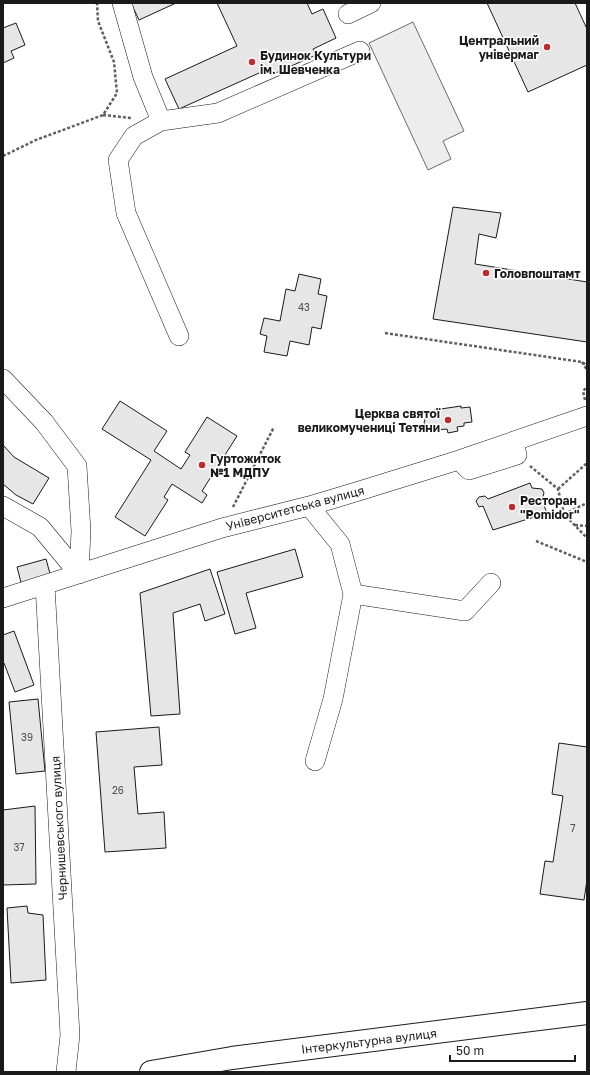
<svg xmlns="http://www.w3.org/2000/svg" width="590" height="1075" font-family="'Golos Text',sans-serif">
<rect width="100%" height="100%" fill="#fff"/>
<path fill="#ededed" stroke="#6a6a6a" d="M 413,22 L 464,131 L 443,141 L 451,159 L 428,170 L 369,43 Z"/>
<path fill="#e6e6e6" stroke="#1a1a1a" d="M 131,3 L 176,3 L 139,20 Z
M 217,3 L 307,3 L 312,14 L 323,9 L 336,38 L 313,49 L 316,55 L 271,75 L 268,69 L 179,109 L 165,79 L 237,46 Z
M 487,3 L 575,3 L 587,29 L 587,65 L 528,92 Z
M 16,23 L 25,45 L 11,51 L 14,58 L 3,63 L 3,28 Z
M 453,207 L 501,213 L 496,238 L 479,234 L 475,264 L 587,282 L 587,342 L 433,319 Z
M 299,274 L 321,279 L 318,294 L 327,296 L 321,329 L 312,327 L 309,345 L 290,341 L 287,356 L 264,352 L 267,336 L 260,334 L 264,318 L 280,321 L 286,289 L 295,291 Z
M 120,401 L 167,431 L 154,451 L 181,469 L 190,455 L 185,452 L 207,417 L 237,436 L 202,491 L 207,495 L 202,503 L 172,484 L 164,497 L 168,500 L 145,536 L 115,517 L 151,460 L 102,429 Z
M 461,406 L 461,408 L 470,407 L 472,422 L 464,423 L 464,426 L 457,427 L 458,431 L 448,433 L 447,429 L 437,430 L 437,427 L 430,428 L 424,423 L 426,416 L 434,413 L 434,410 Z
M 3,445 L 14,457 L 49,478 L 33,504 L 16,495 L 3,484 Z
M 530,483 L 532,488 L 542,489 L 544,493 L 542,500 L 547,513 L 493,530 L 483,506 L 479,507 L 476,501 L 479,497 L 485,496 L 488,499 Z
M 295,549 L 303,577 L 246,593 L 256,628 L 235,634 L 217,572 Z
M 46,559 L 52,581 L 23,590 L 17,567 Z
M 210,569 L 225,614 L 205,621 L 200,604 L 173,613 L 180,714 L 151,716 L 140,593 Z
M 14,631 L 34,685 L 15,692 L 4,663 L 3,663 L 3,635 Z
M 38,699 L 45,771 L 16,774 L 9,702 Z
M 159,727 L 162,765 L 134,767 L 138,814 L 164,812 L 166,848 L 105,852 L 96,732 Z
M 559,743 L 587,747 L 587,880 L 584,900 L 540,894 L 545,861 L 553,862 L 563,796 L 552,794 Z
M 35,806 L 36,884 L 3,885 L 3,810 Z
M 27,906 L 28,913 L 43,915 L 46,980 L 11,983 L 7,908 Z"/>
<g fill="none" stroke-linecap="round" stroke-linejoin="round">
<g stroke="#1a1a1a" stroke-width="20">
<path id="minor" d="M 122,3 L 143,77 L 161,121 L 218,113 L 360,51
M 348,14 L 371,3
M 161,121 L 134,136 L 118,160 L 126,213 L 179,336
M 3,379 L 44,422 L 77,466 L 81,531 L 79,574
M 462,463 L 469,470 L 517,455 L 514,441
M 3,506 L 40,527 L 79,574
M 309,506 L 340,544 L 353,594 L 333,699 L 315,761
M 45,585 L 70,1035 L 66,1072
M 353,594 L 465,611 L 491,583
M 3,598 L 222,528 L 309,506 L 359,491 L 459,460 L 587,416"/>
</g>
<g stroke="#1a1a1a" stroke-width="24">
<path id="highway" d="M 151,1072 L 232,1058 L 587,1013"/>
</g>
<path stroke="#5f5f5f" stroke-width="2.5" stroke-dasharray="3 2" stroke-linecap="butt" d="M 103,115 L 131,118
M 3,156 L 36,140 L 103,115 L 117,93 L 114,62 L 98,21 L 97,3
M 385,333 L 582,362 L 587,365
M 582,362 L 587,370
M 585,400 L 583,391 L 587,387
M 530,466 L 558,489 L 564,514 L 587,538
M 558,489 L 587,463
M 233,507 L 274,427
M 564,514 L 587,503
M 575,525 L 587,526
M 536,541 L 587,562"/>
<use href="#minor" stroke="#fff" stroke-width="19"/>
<use href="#highway" stroke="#fff" stroke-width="22"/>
</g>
<g fill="#c62828" stroke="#fff" stroke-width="1.5">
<circle cx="547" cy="47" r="4"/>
<circle cx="252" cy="62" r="4"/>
<circle cx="486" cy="273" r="4"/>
<circle cx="448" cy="420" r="4"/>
<circle cx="202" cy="465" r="4"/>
<circle cx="512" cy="507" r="4"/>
</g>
<g text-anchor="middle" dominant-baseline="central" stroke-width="3" stroke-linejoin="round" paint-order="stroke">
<g font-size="10" fill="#4d4d4d">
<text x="304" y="307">43</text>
<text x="27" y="737">39</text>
<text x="118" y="790">26</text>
<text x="573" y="828">7</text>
<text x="19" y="847">37</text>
</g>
<g font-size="12" font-weight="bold" fill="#1a1a1a" stroke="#fff" text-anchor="start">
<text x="539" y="40" text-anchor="end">Центральний<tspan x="539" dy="14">універмаг</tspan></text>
<text x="260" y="55">Будинок Культури<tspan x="260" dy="14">ім. Шевченка</tspan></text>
<text x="494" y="273">Головпоштамт</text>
<text x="440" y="413" text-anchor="end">Церква святої<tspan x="440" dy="14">великомучениці Тетяни</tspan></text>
<text x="210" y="458">Гуртожиток<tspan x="210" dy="14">№1 МДПУ</tspan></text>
<text x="520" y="500">Ресторан<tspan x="520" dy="14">"Pomidor"</tspan></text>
</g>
<g font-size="12" fill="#1a1a1a" stroke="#fff">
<text transform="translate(295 508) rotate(-15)">Університетська вулиця</text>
<text transform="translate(59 828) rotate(-93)">Чернишевського вулиця</text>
<text transform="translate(369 1041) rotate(-7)">Інтеркультурна вулиця</text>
</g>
</g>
<rect width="590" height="1075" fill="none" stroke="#1a1a1a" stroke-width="8"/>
<path d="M450 1055v6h125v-6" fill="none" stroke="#1a1a1a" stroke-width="2"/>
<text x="456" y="1055" font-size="12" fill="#1a1a1a" stroke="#ffffff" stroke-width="3" paint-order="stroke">50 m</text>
</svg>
